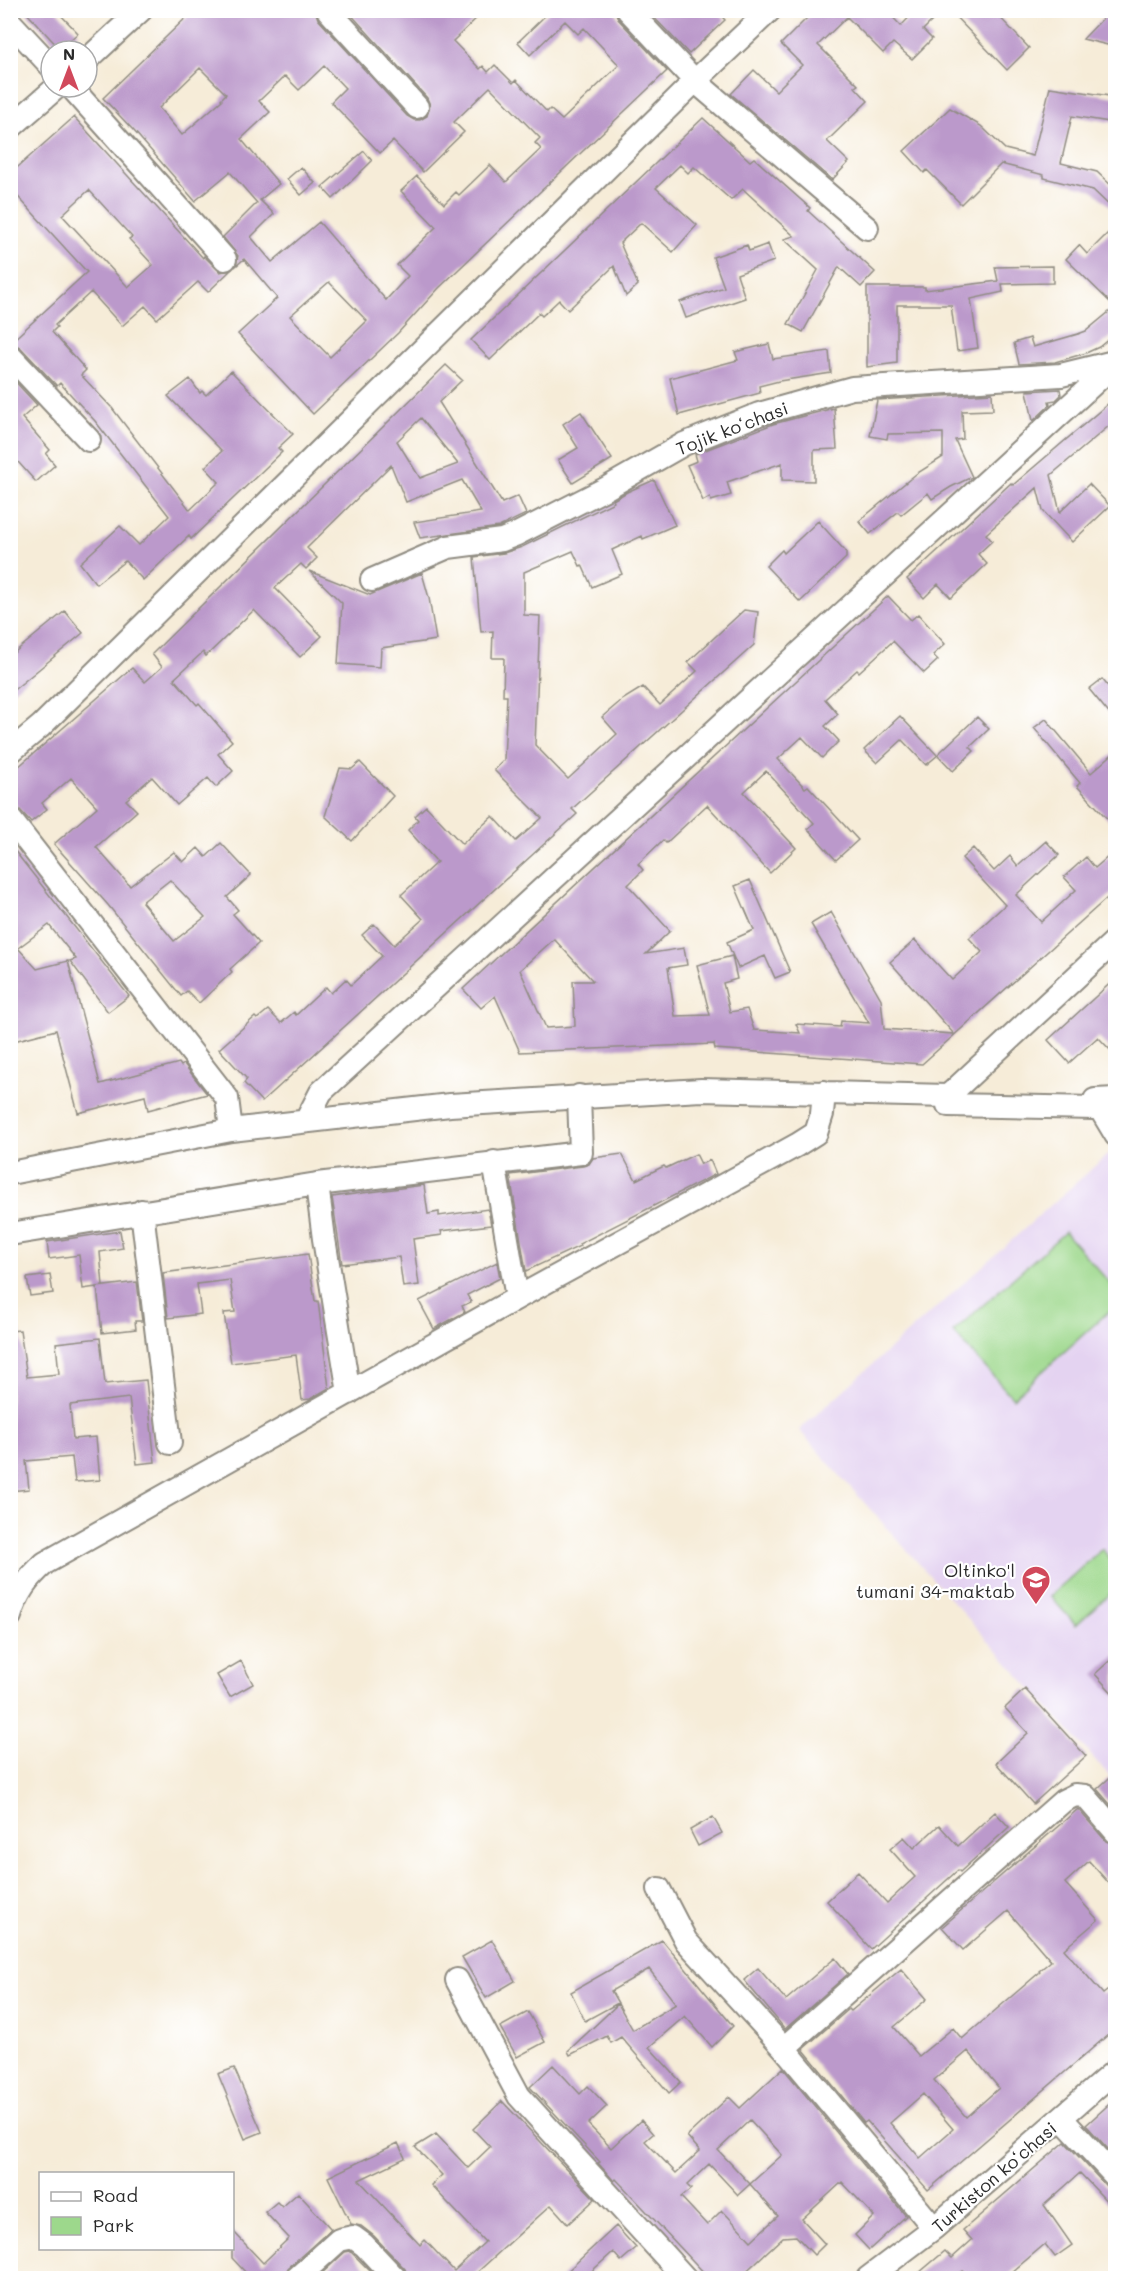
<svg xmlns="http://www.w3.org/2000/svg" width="1126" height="2289" font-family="Mali,sans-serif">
<rect width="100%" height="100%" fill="#fff"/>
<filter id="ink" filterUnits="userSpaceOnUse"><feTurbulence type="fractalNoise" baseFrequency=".0167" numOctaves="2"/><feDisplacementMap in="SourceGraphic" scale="12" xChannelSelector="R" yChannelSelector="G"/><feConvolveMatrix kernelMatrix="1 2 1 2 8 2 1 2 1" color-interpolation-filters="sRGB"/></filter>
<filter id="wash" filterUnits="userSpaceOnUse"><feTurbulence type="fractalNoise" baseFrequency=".008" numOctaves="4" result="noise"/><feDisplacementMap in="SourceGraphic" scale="24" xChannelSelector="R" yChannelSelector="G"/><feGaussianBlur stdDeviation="1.35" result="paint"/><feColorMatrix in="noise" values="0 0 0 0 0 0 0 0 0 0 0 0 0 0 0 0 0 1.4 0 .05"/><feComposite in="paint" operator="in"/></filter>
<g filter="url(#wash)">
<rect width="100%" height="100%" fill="#f6ecd8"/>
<path fill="#e4d3f1" d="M 1115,1148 L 1115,1782 L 799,1430 Z"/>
<path fill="#9dd88c" stroke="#64825c" stroke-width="1.5" d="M 1065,1232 L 1115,1289 L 1115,1306 L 1013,1398 L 953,1332 Z
M 1102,1549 L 1115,1564 L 1115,1589 L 1076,1625 L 1050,1596 Z"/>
<g id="blocks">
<path fill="#bb99cb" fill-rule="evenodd" d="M 24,10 L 56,10 L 78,33 L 60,49 Z
M 194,10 L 315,10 L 318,19 L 407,116 L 414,120 L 420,120 L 427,116 L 430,105 L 427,98 L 347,10 L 485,10 L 453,41 L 480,69 L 483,66 L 488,72 L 495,65 L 513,83 L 516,80 L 547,112 L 550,109 L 562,120 L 619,65 L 584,28 L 578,34 L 565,21 L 530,55 L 518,42 L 551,10 L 615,10 L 618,19 L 667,71 L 439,288 L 398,333 L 313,414 L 238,334 L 277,298 L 244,259 L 236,266 L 238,256 L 223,237 L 257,203 L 230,172 L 195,201 L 134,131 L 103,98 ZM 324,66 L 345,88 L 331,102 L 380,153 L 393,141 L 423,172 L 464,132 L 454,122 L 490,87 L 540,138 L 535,143 L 541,149 L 506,182 L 490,165 L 459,195 L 456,192 L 444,204 L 417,176 L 401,191 L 436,227 L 397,265 L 408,276 L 386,300 L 319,222 L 272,262 L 251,237 L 274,214 L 260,200 L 279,184 L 241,139 L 270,112 L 259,101 L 285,76 L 299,90 ZM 200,68 L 226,94 L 221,99 L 222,100 L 182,135 L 159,108 ZM 329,282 L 367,321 L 330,357 L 290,316 Z
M 647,10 L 716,10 L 725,20 L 689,54 Z
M 815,10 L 886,10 L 901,26 L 916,10 L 943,10 L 923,30 L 932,39 L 912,59 L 893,43 L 883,53 L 847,17 L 818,45 L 858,85 L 855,87 L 868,101 L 827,141 L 849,162 L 832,180 L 731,94 L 754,70 L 776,91 L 802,65 L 781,44 Z
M 949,10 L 993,10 L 1029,48 L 1007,70 Z
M 1111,10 L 1116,10 L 1116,47 L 1083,39 Z
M 1050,87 L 1116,97 L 1116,123 L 1072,116 L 1061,163 L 1097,172 L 1116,190 L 1116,212 L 1093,190 L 1044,178 L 1044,175 L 1001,164 L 961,204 L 927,170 L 924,173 L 904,151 L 950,108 L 981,126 L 1005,149 L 1033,156 Z
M 74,117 L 203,258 L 204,256 L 220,272 L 231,270 L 208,292 L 198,282 L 157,319 L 145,306 L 122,326 L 91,292 L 55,325 L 57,327 L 52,332 L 86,370 L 81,375 L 112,408 L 190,510 L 219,482 L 205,467 L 222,451 L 168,396 L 190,379 L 200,393 L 202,391 L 206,395 L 231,371 L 293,434 L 278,448 L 282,452 L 191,539 L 189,536 L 143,580 L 125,561 L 96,584 L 80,563 L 120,526 L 139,545 L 169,516 L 95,421 L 60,383 L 57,386 L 20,347 L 10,343 L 87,272 L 10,188 L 10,174 ZM 89,190 L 132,237 L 129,239 L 153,265 L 128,287 L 62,215 Z
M 703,118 L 750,161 L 754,158 L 810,208 L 808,211 L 875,272 L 861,287 L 839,267 L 803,332 L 788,324 L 818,270 L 784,239 L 794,236 L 743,189 L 731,200 L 694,167 L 688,173 L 680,165 L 656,188 L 697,225 L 673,252 L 641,223 L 620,243 L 638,285 L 626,296 L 614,266 L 568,310 L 559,300 L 542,316 L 539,313 L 490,360 L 471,340 Z
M 364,151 L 372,161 L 333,199 L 322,187 Z
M 301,167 L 315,183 L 301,195 L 287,179 Z
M 1116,225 L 1116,333 L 1099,347 L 1086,353 L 1055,362 L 1019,364 L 1014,343 L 1030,338 L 1033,347 L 1078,334 L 1086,331 L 1115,307 L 1066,259 L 1079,245 L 1087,254 Z
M 768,244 L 774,261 L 737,274 L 745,298 L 686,318 L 680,302 L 724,287 L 713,257 L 747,245 L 749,251 Z
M 1053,266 L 1053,283 L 1002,284 L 1003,292 L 971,299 L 978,348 L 957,351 L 951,305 L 897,305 L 897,363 L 867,367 L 867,287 L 925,287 L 925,290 L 998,281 L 995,267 Z
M 769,344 L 773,359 L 829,351 L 831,373 L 779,381 L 759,386 L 760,393 L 679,415 L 670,378 L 738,360 L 735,352 Z
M 446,365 L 462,380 L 439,402 L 502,503 L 518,496 L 526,514 L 499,527 L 420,538 L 414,522 L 481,512 L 462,480 L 406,502 L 391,465 L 307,548 L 317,558 L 306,569 L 301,564 L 275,588 L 322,636 L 300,657 L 254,610 L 206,656 L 203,652 L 174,679 L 197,705 L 199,703 L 232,741 L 218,754 L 233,771 L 216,787 L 208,778 L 177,805 L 152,777 L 126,800 L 137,811 L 96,847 L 130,886 L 174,852 L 183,862 L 198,848 L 206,857 L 221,843 L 251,875 L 227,897 L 238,910 L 233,914 L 259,943 L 230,969 L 232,972 L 199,1003 L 187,991 L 181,996 L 108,905 L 54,844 L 97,807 L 71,778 L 42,803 L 47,809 L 31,822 L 10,799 L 10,774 L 132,668 L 145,682 L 162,667 L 152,654 ZM 421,418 L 458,464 L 420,478 L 397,441 ZM 170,880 L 205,917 L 174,941 L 142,902 Z
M 10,376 L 37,405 L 22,418 L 50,450 L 46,454 L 55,465 L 36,482 L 10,453 Z
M 1060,389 L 1061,395 L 1056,400 L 1049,401 L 1050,405 L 1033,421 L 1027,391 Z
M 992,393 L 993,410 L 962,411 L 963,439 L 955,440 L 972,477 L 951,487 L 932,499 L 928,493 L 901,515 L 898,512 L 870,534 L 859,521 L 916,474 L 943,457 L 943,433 L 888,434 L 887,439 L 870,436 L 877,400 Z
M 1116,397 L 1116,420 L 1051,475 L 1060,512 L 1089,484 L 1110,506 L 1072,542 L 1043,511 L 1037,488 L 986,534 L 992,541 L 978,554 L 987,564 L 951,598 L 938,584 L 924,598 L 907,579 L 1011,483 L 1013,485 Z
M 834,408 L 837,449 L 814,450 L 814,481 L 782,480 L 782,463 L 727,482 L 731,495 L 711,501 L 710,497 L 703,501 L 687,465 L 697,461 L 695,454 L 773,424 Z
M 581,412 L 612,459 L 573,483 L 558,460 L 578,448 L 563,424 Z
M 654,480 L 675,525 L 643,539 L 642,536 L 612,550 L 622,574 L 592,587 L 582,565 L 580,566 L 573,551 L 524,572 L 524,615 L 540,616 L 535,745 L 568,779 L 617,734 L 602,717 L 622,700 L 643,687 L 660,705 L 697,671 L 688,662 L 744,610 L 758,612 L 754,645 L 572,809 L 577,814 L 262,1102 L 244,1083 L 247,1079 L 219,1049 L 255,1017 L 257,1019 L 268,1010 L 281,1023 L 294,1012 L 296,1015 L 326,987 L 331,993 L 346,979 L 351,985 L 382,956 L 362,935 L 374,924 L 394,945 L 423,919 L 401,895 L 437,862 L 408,830 L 418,820 L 415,816 L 426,806 L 462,844 L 493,816 L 516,841 L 542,818 L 494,770 L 504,760 L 507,696 L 503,696 L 504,658 L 492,658 L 493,631 L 481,632 L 474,557 L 504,553 L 522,547 L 614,502 L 613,500 L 627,492 Z
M 818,521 L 846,552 L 846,558 L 800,602 L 766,566 L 782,550 L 784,553 Z
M 309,571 L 370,595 L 422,573 L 429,598 L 436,640 L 381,648 L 380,667 L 338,664 L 342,603 Z
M 888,596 L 911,620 L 918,614 L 945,644 L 933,655 L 938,660 L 924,673 L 893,641 L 859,672 L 857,670 L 825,699 L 838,714 L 825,726 L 839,741 L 822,758 L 802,737 L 778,759 L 805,788 L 808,786 L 858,840 L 836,860 L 808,829 L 814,823 L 766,771 L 744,792 L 796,848 L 770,873 L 707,805 L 666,843 L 663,840 L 638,864 L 643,870 L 628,885 L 670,931 L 646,954 L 684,948 L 687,965 L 668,968 L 675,1016 L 710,1015 L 697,965 L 732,956 L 737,979 L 723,983 L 730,1012 L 747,1009 L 754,1030 L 800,1033 L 796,1024 L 840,1027 L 841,1021 L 869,1023 L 811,924 L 831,912 L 881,999 L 884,1029 L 954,1034 L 890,962 L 915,940 L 952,980 L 982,952 L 969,938 L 1005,905 L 962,858 L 973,848 L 994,871 L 1010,856 L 1018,866 L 1046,841 L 1059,855 L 1016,895 L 1041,922 L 1076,890 L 1064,877 L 1086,857 L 1095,868 L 1116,850 L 1116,890 L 922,1064 L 715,1049 L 714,1044 L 520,1052 L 495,996 L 481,1008 L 463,989 ZM 554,939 L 593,981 L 573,981 L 575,1026 L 546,1028 L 520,970 Z
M 65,611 L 83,633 L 10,693 L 10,656 Z
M 1102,679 L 1116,696 L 1116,722 L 1089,689 Z
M 900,716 L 937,755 L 977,717 L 989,729 L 970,747 L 974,751 L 953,771 L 938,755 L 926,765 L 902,740 L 877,763 L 864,750 Z
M 1046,719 L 1091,773 L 1116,751 L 1116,828 L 1077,786 L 1080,783 L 1034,728 Z
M 360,762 L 393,796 L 352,841 L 325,816 L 340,768 L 352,769 Z
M 10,845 L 129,996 L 108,1012 L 70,961 L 76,959 L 49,925 L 18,948 L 37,969 L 68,961 L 100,1084 L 179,1063 L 181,1066 L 184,1064 L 207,1094 L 148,1110 L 145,1096 L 78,1113 L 56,1030 L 10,1042 Z
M 750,880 L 790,972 L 775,978 L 765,956 L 738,968 L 727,942 L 754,930 L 735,886 Z
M 1116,978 L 1116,1056 L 1098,1037 L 1069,1063 L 1048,1040 Z
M 622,1154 L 636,1180 L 664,1166 L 666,1168 L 696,1154 L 701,1164 L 710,1160 L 716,1174 L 579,1244 L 580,1246 L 526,1271 L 510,1175 L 583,1166 L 589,1164 L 593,1158 Z
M 424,1185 L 428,1214 L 439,1212 L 439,1216 L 488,1209 L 491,1225 L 441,1231 L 442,1235 L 413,1239 L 419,1285 L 403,1287 L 399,1257 L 342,1264 L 332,1197 Z
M 120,1231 L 123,1248 L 100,1252 L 103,1286 L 83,1289 L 79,1255 L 49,1259 L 47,1242 Z
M 308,1254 L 315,1301 L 318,1301 L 329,1388 L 310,1399 L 302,1400 L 296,1355 L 231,1363 L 224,1313 L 235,1312 L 230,1280 L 197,1284 L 201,1314 L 168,1318 L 163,1273 Z
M 497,1262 L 500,1278 L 467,1295 L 471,1302 L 462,1306 L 465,1312 L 434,1329 L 419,1301 Z
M 50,1275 L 53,1293 L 30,1296 L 27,1278 Z
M 137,1282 L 142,1321 L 135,1321 L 136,1329 L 102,1333 L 97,1287 Z
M 20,1330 L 27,1377 L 59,1374 L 56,1343 L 100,1338 L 105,1384 L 146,1380 L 155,1462 L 137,1464 L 129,1398 L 70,1405 L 73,1439 L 96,1437 L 100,1480 L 75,1482 L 72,1457 L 26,1461 L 29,1489 L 10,1491 L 10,1331 Z
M 1116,1655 L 1116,1697 L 1095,1674 Z
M 241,1661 L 253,1684 L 230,1697 L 217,1675 Z
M 1025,1689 L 1086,1756 L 1033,1804 L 996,1763 L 1028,1733 L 1005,1708 Z
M 1116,1772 L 1116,1811 L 1097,1789 Z
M 1078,1809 L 1106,1841 L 1116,1845 L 1116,1891 L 1089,1861 L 1065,1883 L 1098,1920 L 1064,1949 L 1103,1994 L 1116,1984 L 1116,2028 L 928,2190 L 867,2121 L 864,2123 L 803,2049 L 849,2009 L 851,2011 L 901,1969 L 927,1999 L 894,2027 L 919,2056 L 953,2028 L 962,2039 L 1040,1972 L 1039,1971 L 1051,1961 L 1008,1911 L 963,1950 L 942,1927 ZM 968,2051 L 999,2088 L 966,2117 L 934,2080 ZM 923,2094 L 953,2129 L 920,2158 L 890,2123 Z
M 995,1812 L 1009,1827 L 960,1872 L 958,1870 L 871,1949 L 827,1901 L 858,1872 L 887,1903 L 915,1877 L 890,1849 L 904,1837 L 914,1848 L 939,1825 L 958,1846 Z
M 713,1817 L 722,1833 L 698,1846 L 690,1830 Z
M 492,1940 L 515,1981 L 486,1998 L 462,1957 Z
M 662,1940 L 733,2026 L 712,2047 L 685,2016 L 649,2047 L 681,2082 L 669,2093 L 621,2037 L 611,2043 L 607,2036 L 570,2055 L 568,2051 L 618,2004 L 633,2030 L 676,2004 L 649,1969 L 611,1991 L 618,2003 L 585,2021 L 571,1992 Z
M 835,1958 L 848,1974 L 785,2029 L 744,1980 L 758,1968 L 786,2000 Z
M 528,2012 L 545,2042 L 517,2057 L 500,2027 Z
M 553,2065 L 580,2094 L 588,2086 L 607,2106 L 588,2124 L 611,2148 L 641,2120 L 653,2134 L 645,2141 L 676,2173 L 700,2151 L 687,2136 L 729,2097 L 740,2108 L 783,2068 L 906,2216 L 869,2250 L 855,2235 L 874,2216 L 842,2182 L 802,2219 L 825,2244 L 814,2255 L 796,2236 L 783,2237 L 739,2278 L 709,2278 L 616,2179 L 614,2181 L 598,2163 L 600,2162 L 530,2087 ZM 750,2120 L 782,2155 L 750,2184 L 718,2150 ZM 709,2164 L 738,2195 L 750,2184 L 778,2216 L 751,2241 L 722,2210 L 707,2225 L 681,2197 L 691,2189 L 687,2185 Z
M 234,2068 L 262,2132 L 245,2139 L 218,2074 Z
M 1116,2098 L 1116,2146 L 1110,2151 L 1086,2125 Z
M 502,2101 L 595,2199 L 568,2224 L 551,2205 L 471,2278 L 408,2278 L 405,2269 L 374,2236 L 361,2226 L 351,2224 L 328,2177 L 398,2143 L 405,2158 L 359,2180 L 420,2245 L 425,2240 L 454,2271 L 485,2242 L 431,2185 L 442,2175 L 415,2147 L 436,2134 L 468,2168 L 490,2147 L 473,2129 Z
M 1065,2142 L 1106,2186 L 1116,2190 L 1116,2211 L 1080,2173 L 1044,2205 L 1072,2245 L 1055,2257 L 1045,2244 L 1005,2278 L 969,2278 L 963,2271 L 954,2278 L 913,2278 L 945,2251 L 952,2258 L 972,2240 L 963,2230 Z
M 298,2193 L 331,2229 L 288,2268 L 284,2278 L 246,2278 L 249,2276 L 232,2258 L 232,2230 L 263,2263 L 289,2238 L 265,2212 L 277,2202 L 282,2207 Z
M 616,2226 L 636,2248 L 621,2261 L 613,2252 L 584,2278 L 560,2278 Z
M 350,2251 L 377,2278 L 317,2278 L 345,2252 Z"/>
</g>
</g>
<g filter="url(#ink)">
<use href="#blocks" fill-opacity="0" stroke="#908c82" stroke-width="1.5"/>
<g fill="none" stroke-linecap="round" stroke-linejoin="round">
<g stroke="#908c82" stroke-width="26">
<path id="minor" d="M 328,10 L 417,107
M 628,10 L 695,81 L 867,228
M 10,22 L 51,66
M 87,60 L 141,10
M 71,87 L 225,259
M 10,128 L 57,87
M 10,356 L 89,440
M 372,580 L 448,547 L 502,540 L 517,534 L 605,489 L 684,444 L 759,414 L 852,388 L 1061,375 L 1114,362
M 10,752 L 41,726 L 695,81 L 770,10
M 10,819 L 227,1098 L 231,1130
M 948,1096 L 1116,940
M 1095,1100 L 1116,1135
M 306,1121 L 321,1092 L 1116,363
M 494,1162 L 517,1298
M 10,1173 L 231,1130 L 450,1105 L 701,1090 L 948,1096 L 948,1105 L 1095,1108 L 1095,1100 L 1116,1099
M 317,1184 L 581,1153 L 579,1096
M 142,1211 L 170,1443
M 10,1234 L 317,1184 L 324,1239 L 349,1393
M 10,1616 C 17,1593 27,1579 45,1563 L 517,1298 L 797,1145 L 816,1133 L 822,1114 L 824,1092
M 659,1889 L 686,1941 L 784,2048 L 934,2228
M 457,1980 L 519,2096 L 685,2278
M 784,2048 L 1063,1801 L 1075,1795 L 1085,1796 L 1116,1832
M 1062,2119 L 1116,2177
M 297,2278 L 339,2240 L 353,2237 L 364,2245 L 395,2278
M 868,2278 L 934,2228 L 1116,2070"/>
</g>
<use href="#minor" stroke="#fff" stroke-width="22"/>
</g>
</g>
<defs>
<g id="school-pin" transform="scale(1.5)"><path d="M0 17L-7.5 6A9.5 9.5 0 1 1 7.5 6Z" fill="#d1495b" stroke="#fff"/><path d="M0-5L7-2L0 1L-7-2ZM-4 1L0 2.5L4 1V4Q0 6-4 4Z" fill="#fff"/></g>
</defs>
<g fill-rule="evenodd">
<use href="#school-pin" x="1036" y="1580"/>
</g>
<g text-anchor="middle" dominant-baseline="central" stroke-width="4.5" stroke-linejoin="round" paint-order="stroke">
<g font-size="18" fill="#2b2b2b" stroke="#fff">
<text transform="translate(732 428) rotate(-21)">Tojik koʻchasi</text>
<text transform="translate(994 2177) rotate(-41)">Turkiston koʻchasi</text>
</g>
<g font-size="18" fill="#2b2b2b" stroke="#fff" text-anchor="end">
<text x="1015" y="1570">Oltinko'l<tspan x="1015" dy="21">tumani 34-maktab</tspan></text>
</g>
</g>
<rect width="1126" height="2289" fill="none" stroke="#fff" stroke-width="36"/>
<rect x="39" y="2172" width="195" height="78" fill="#ffffff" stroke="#aaaaaa" stroke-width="1.5"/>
<rect x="51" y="2192" width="30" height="9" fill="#ffffff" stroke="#aaaaaa" stroke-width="1.5"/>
<text x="93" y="2202" font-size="18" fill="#2b2b2b">Road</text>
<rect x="51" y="2217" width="30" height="18" fill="#9dd88c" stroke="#aaaaaa" stroke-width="1.5"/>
<text x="93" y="2232" font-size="18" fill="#2b2b2b">Park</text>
<g transform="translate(69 69)"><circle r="28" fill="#ffffff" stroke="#aaaaaa" stroke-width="1.5"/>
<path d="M0-4.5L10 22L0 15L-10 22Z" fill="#d1495b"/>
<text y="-9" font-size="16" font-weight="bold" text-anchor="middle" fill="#2b2b2b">N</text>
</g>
</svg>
